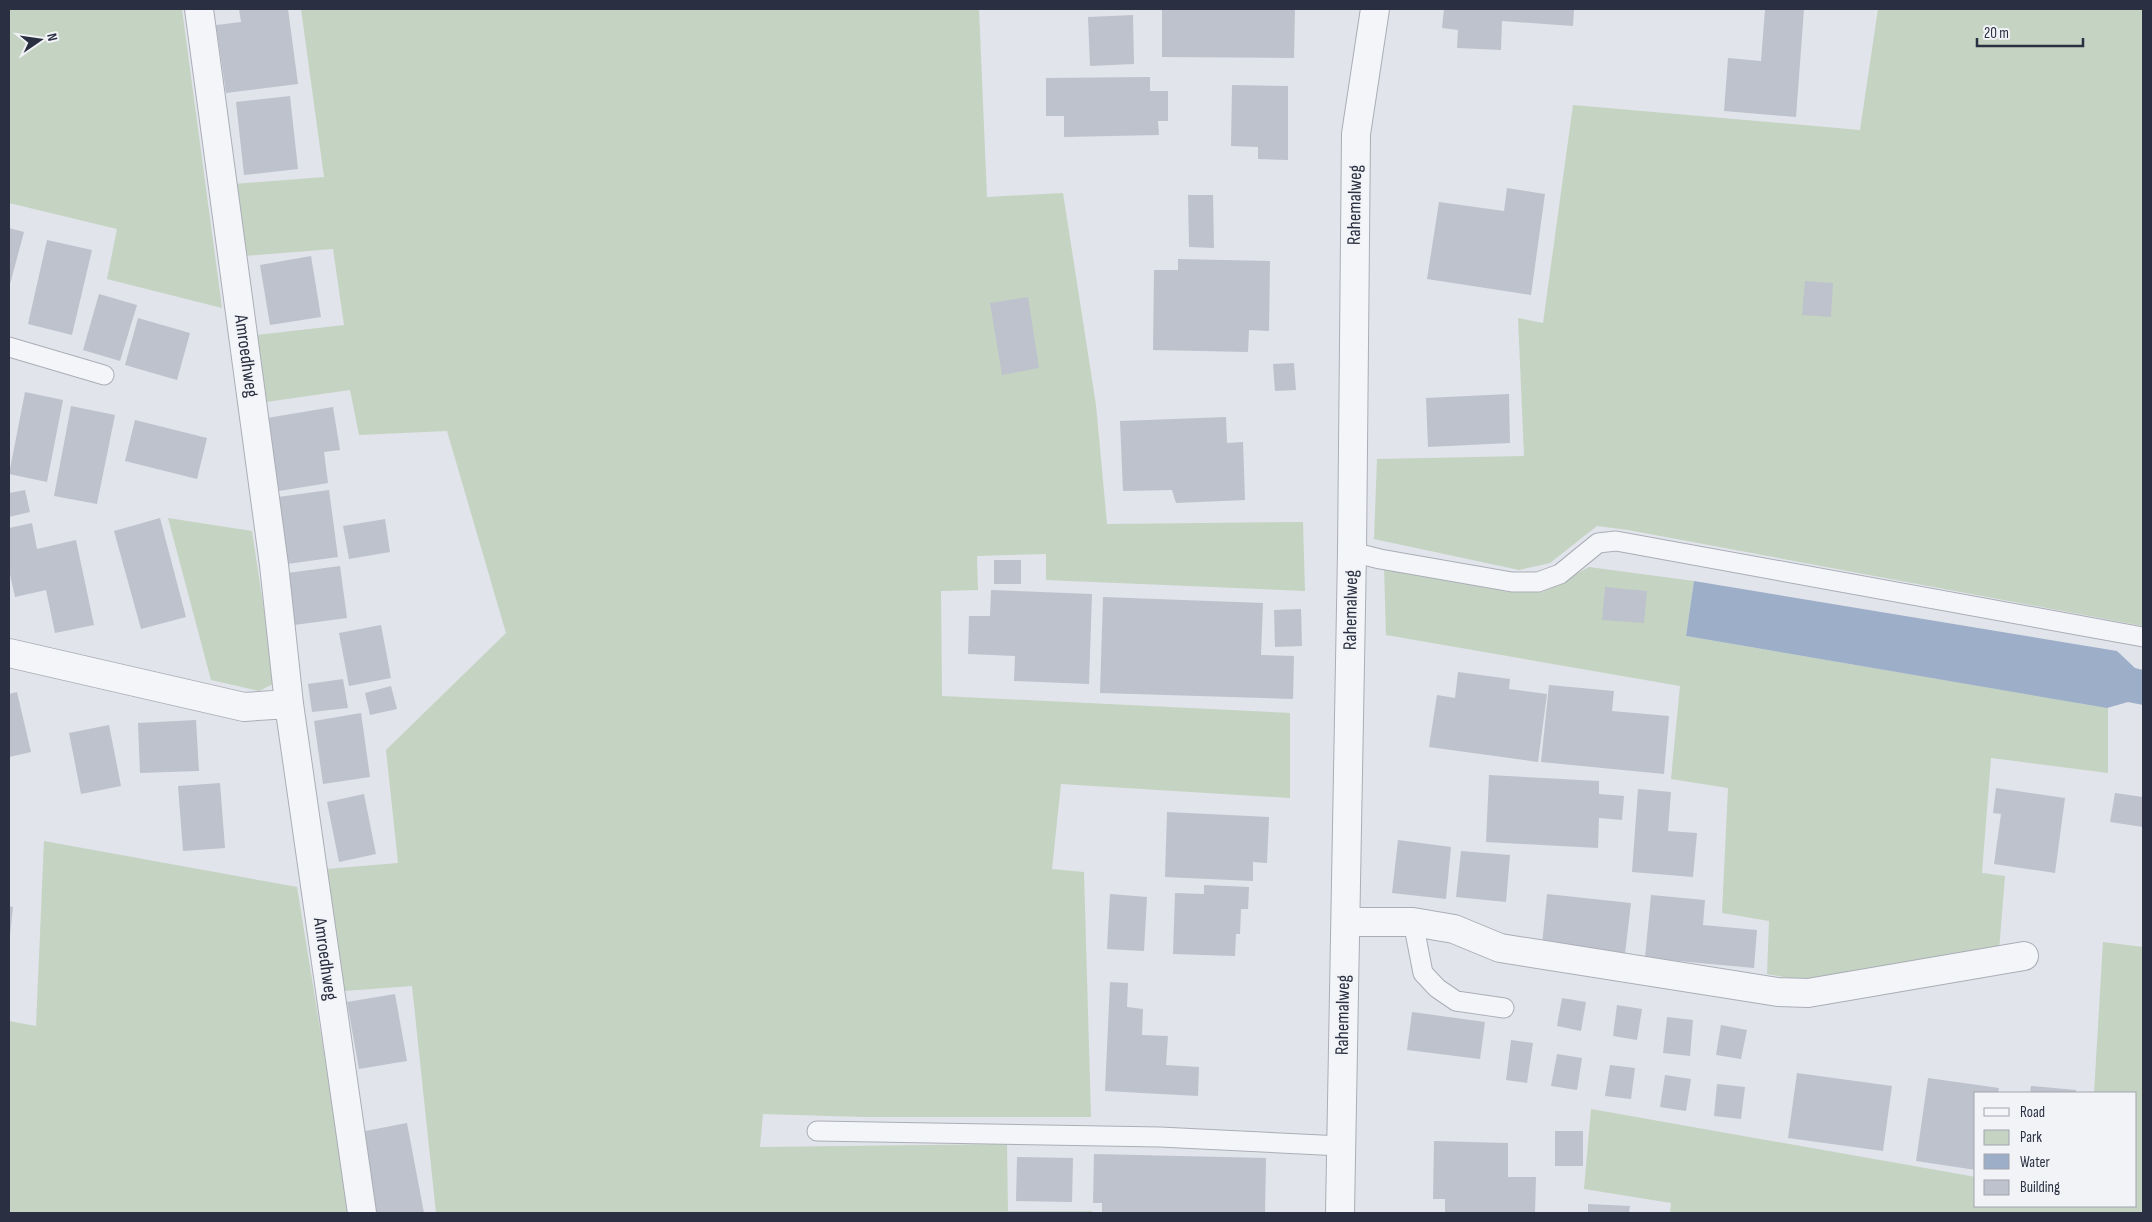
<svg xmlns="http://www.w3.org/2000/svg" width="2152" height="1222" font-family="'Sofia Sans Condensed',sans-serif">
<rect width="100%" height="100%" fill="#e1e4ea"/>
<path fill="#c5d3c2" d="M 9,9 L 182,9 L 222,308 L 107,279 L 117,229 L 9,203 Z
M 301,9 L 979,9 L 987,197 L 1063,193 L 1096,405 L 1107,524 L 1303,522 L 1305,591 L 1046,580 L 1046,554 L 977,556 L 978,590 L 941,591 L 942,696 L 1290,713 L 1290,798 L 1061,784 L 1052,869 L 1084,872 L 1091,1117 L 864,1117 L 763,1114 L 760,1147 L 1007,1144 L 1008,1211 L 1092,1211 L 1092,1213 L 436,1213 L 412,986 L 344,991 L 326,869 L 398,863 L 386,750 L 506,633 L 447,431 L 359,435 L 350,390 L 266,402 L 257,335 L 344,325 L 333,249 L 245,256 L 234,184 L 324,177 Z
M 1878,9 L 2143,9 L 2143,626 L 1628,530 L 1597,526 L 1550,563 L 1519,570 L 1374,539 L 1377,459 L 1524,456 L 1518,318 L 1543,323 L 1573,105 L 1860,130 Z
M 168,518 L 252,531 L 275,683 L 259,691 L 211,680 Z
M 1384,567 L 1508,592 L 1542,592 L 1589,567 L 1694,581 L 1686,636 L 2108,708 L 2108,773 L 1991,758 L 1982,873 L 2005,876 L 1999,951 L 1801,980 L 1767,974 L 1769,921 L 1722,913 L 1728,788 L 1671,779 L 1680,686 L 1386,635 Z
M 44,841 L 297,887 L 350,1213 L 9,1213 L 9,1021 L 36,1026 Z
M 2103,942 L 2143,947 L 2143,1213 L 1670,1213 L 1671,1203 L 1584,1189 L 1591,1109 L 1976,1177 L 1976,1206 L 2136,1206 L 2136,1093 L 2094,1093 Z"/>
<path fill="#9daec9" d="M 1694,581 L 2117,651 L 2135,668 L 2143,670 L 2143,705 L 2128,702 L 2107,708 L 1686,636 Z"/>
<path fill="#bec2cc" d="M 239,9 L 288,9 L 298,84 L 226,93 L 216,25 L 241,22 Z
M 1162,9 L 1295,9 L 1294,58 L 1162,57 Z
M 1444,9 L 1574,9 L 1573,26 L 1502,21 L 1501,50 L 1457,48 L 1458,30 L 1442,28 Z
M 1765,9 L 1804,9 L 1796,117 L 1724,111 L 1728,58 L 1761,61 Z
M 1133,15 L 1134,64 L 1090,66 L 1088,17 Z
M 1150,77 L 1150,91 L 1168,91 L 1168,121 L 1158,121 L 1159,135 L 1064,137 L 1064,116 L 1046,116 L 1046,78 Z
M 1232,85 L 1288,86 L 1288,160 L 1258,159 L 1258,147 L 1231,146 Z
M 290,96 L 298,169 L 244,175 L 236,102 Z
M 1507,188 L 1545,194 L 1531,295 L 1427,279 L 1439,202 L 1504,211 Z
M 1188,195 L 1213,195 L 1214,248 L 1189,247 Z
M 9,228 L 24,232 L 9,288 Z
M 47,240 L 92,250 L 72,335 L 28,324 Z
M 311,256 L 321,317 L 270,325 L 260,265 Z
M 1178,259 L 1270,261 L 1269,331 L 1249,330 L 1248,352 L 1153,350 L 1154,270 L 1178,270 Z
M 1805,281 L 1833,283 L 1831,317 L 1802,315 Z
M 99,294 L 137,305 L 120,361 L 83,350 Z
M 1028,297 L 1039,368 L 1002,375 L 990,303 Z
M 138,318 L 190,333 L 177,380 L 125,365 Z
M 1294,363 L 1296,390 L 1275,391 L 1273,364 Z
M 25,392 L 63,400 L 47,482 L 9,474 Z
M 1509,394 L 1510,443 L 1428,447 L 1426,398 Z
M 71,406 L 115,415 L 97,504 L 54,496 Z
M 333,407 L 340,450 L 324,452 L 328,483 L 279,491 L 267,418 Z
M 1226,417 L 1227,443 L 1243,442 L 1245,500 L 1176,503 L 1172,490 L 1123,491 L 1120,421 Z
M 135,420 L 207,438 L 197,479 L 125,461 Z
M 25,490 L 30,512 L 9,517 L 9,493 Z
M 329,490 L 338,557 L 287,564 L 278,497 Z
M 160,518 L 186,617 L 141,629 L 114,531 Z
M 385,519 L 390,552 L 349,559 L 343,526 Z
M 32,523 L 37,549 L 76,540 L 94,625 L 55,633 L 46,590 L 15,597 L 9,570 L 9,528 Z
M 994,560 L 1021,560 L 1021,584 L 994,584 Z
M 340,566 L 347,618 L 294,625 L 287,573 Z
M 1605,587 L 1647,591 L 1644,623 L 1602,620 Z
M 991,590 L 1092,594 L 1089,684 L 1014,681 L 1015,656 L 968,654 L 969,616 L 990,616 Z
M 1103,597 L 1263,603 L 1261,655 L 1294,656 L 1293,699 L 1100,693 Z
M 1301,609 L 1302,646 L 1275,647 L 1274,610 Z
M 381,625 L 391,678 L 349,686 L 339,633 Z
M 1458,672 L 1510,679 L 1509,689 L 1547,694 L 1538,762 L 1429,747 L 1437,695 L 1455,698 Z
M 343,679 L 348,708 L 312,712 L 308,684 Z
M 1549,685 L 1614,691 L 1612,711 L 1669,716 L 1664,774 L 1541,762 Z
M 391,686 L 397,709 L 370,715 L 365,693 Z
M 17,692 L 31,752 L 9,757 L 9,694 Z
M 361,713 L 370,777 L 323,784 L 314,721 Z
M 196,720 L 199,771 L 140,773 L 138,723 Z
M 109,725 L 121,786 L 81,794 L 69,733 Z
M 1489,775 L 1599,781 L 1599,794 L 1624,796 L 1622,820 L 1599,818 L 1598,848 L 1486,842 Z
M 220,783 L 225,848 L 183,851 L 178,786 Z
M 1996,788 L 2065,798 L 2055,873 L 1994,864 L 2001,814 L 1993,813 Z
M 1638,789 L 1671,792 L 1668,831 L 1697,833 L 1693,877 L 1632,872 Z
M 2115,793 L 2143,797 L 2143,827 L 2110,822 Z
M 364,794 L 376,854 L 339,862 L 327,802 Z
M 1167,812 L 1269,817 L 1267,863 L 1253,862 L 1253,881 L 1165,877 Z
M 1398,840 L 1451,847 L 1446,899 L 1392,893 Z
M 1461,851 L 1510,855 L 1506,902 L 1456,897 Z
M 1204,885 L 1249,887 L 1248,909 L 1241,909 L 1240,934 L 1236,934 L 1235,956 L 1173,954 L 1175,893 L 1204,894 Z
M 1110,894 L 1147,897 L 1144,951 L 1107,949 Z
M 1547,894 L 1631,903 L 1625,954 L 1542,945 Z
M 1651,895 L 1705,900 L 1703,925 L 1757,930 L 1754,968 L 1645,958 Z
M 9,906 L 13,907 L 10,936 L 9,936 Z
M 1110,982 L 1128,983 L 1127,1007 L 1143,1009 L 1142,1035 L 1168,1036 L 1166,1065 L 1199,1067 L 1198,1096 L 1105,1091 Z
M 395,994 L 407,1061 L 359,1069 L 347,1002 Z
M 1562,998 L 1586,1002 L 1581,1031 L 1557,1026 Z
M 1617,1005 L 1642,1009 L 1637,1040 L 1613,1036 Z
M 1412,1012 L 1485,1022 L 1480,1059 L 1407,1050 Z
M 1667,1017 L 1693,1020 L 1690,1056 L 1663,1053 Z
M 1721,1025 L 1747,1030 L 1741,1059 L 1716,1055 Z
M 1511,1040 L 1533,1043 L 1527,1083 L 1506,1080 Z
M 1557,1054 L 1582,1058 L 1577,1090 L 1551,1086 Z
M 1610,1065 L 1635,1068 L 1631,1099 L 1605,1096 Z
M 1797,1073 L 1892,1086 L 1883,1151 L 1788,1138 Z
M 1665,1075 L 1691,1079 L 1686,1111 L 1660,1107 Z
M 1928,1078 L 1999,1088 L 1998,1093 L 1976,1093 L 1976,1170 L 1916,1161 Z
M 1717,1084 L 1745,1087 L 1741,1119 L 1714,1116 Z
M 2031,1086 L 2076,1090 L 2076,1093 L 2030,1093 Z
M 407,1123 L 424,1213 L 375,1213 L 360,1132 Z
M 1555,1131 L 1583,1131 L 1583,1166 L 1555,1166 Z
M 1434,1141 L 1508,1143 L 1508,1177 L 1536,1177 L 1535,1213 L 1445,1213 L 1445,1199 L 1433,1199 Z
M 1094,1154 L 1266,1158 L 1265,1213 L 1102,1213 L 1102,1203 L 1093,1203 Z
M 1017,1157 L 1073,1158 L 1072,1202 L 1016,1201 Z
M 1588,1204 L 1630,1206 L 1629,1213 L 1588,1213 Z"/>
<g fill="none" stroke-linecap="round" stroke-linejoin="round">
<g stroke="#aaaeb7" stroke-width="21">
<path id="service" d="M 9,347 L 104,375
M 1352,552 L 1380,559 L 1512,582 L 1538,582 L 1560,574 L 1598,543 L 1616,541 L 2143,637
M 1413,922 L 1423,973 L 1437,988 L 1456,1001 L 1504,1008
M 817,1131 L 1160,1137 L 1341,1146"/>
</g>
<g stroke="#aaaeb7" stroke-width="30">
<path id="minor" d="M 199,9 L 274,565 L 289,704 L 362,1213
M 9,653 L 244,707 L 289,704
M 1346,922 L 1413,922 L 1454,929 L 1500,948 L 1778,992 L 1808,993 L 2024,956"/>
</g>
<g stroke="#aaaeb7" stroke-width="30">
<path id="tertiary" d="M 1340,1213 L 1352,552 L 1356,134 L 1375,9"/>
</g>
<use href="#service" stroke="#f4f5f8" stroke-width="19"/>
<use href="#minor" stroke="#f4f5f8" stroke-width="28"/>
<use href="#tertiary" stroke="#f4f5f8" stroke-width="28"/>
</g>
<g text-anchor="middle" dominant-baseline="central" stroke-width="4" stroke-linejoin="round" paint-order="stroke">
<g font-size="19" fill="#2a3041" stroke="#f1f3f7">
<text transform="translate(1355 205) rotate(-89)">Rahemalweg</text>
<text transform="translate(246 356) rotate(82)">Amroedhweg</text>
<text transform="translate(1351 610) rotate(-89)">Rahemalweg</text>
<text transform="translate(325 959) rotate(82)">Amroedhweg</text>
<text transform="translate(1343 1015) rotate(-89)">Rahemalweg</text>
</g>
</g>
<rect width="2152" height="1222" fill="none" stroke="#2a3041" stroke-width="20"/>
<rect x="1974" y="1092" width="162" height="115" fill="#f1f3f7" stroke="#a1a5ae"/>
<rect x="1984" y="1108" width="25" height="8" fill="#f4f5f8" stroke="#a1a5ae"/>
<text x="2020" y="1117" font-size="15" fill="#2a3041">Road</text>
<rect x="1984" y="1130" width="25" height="15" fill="#c5d3c2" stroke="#a1a5ae"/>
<text x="2020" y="1142" font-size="15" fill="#2a3041">Park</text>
<rect x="1984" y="1154" width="25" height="15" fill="#9daec9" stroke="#a1a5ae"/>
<text x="2020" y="1167" font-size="15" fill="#2a3041">Water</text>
<rect x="1984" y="1180" width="25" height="15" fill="#bec2cc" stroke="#a1a5ae"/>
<text x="2020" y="1192" font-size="15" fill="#2a3041">Building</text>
<g transform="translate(40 40) rotate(77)" stroke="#f1f3f7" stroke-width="4" paint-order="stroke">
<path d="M0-4L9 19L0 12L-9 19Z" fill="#2a3041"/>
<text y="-8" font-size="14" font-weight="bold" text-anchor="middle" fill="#2a3041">N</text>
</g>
<path d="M1977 38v8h106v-8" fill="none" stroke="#2a3041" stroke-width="2.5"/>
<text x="1984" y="38" font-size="15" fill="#2a3041" stroke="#f1f3f7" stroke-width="4" paint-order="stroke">20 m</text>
</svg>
